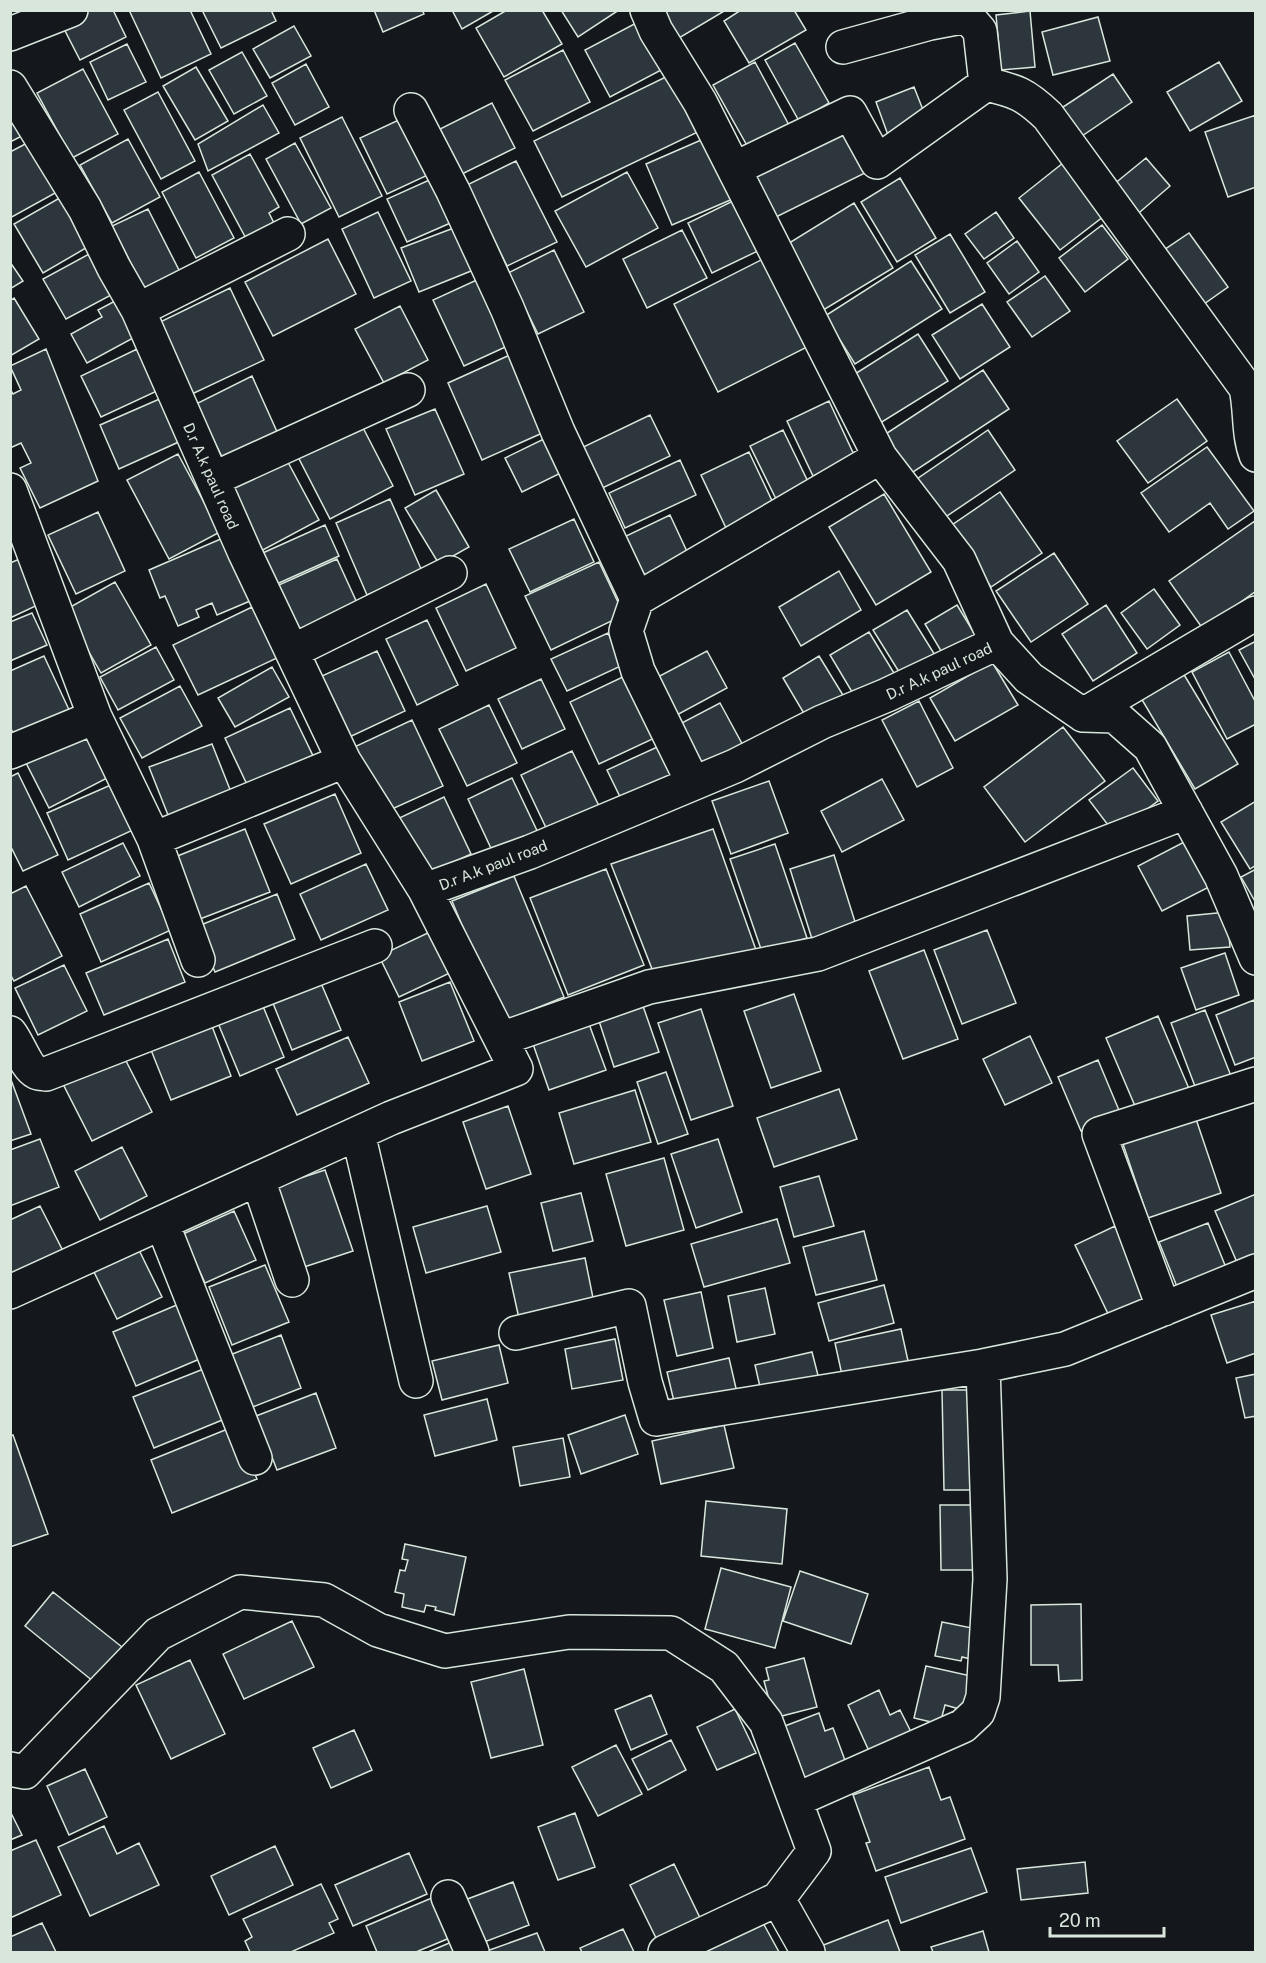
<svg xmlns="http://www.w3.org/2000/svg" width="1266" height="1963" font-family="'Public Sans',sans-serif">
<rect width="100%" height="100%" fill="#14181c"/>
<path fill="#2c363c" stroke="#d8e6dc" stroke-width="1.5" d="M 81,10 L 113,10 L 126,37 L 80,60 L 60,21 Z
M 129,10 L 190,10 L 211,54 L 161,78 Z
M 202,10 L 271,10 L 276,21 L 221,48 Z
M 374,10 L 422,10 L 424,14 L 383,32 Z
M 452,10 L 495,10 L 462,29 Z
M 507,10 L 542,10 L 562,44 L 504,77 L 476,28 Z
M 561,10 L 619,10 L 578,37 Z
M 663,10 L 726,10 L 679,38 Z
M 741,10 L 794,10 L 806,30 L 749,63 L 724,21 Z
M 1030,11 L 1035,67 L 1001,70 L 996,15 Z
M 1098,17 L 1110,61 L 1053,75 L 1042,32 Z
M 640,21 L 665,68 L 610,97 L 585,50 Z
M 294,26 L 311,56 L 270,78 L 253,49 Z
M 795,43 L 829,103 L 799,121 L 765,60 Z
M 127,44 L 146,82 L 108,100 L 90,62 Z
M 563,50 L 590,102 L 533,131 L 505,80 Z
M 242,52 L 267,96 L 234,114 L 209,70 Z
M 755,62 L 790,127 L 749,149 L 713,85 Z
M 1219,62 L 1242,101 L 1190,131 L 1167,92 Z
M 306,64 L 329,107 L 295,125 L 272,83 Z
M 196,67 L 228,121 L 195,140 L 163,86 Z
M 83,69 L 118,134 L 72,158 L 37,93 Z
M 674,73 L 702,130 L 562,197 L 534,141 Z
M 1113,74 L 1132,102 L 1079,138 L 1060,109 Z
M 914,87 L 927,120 L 888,135 L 876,102 Z
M 158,92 L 195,161 L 161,179 L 124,110 Z
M 492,103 L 515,148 L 462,174 L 440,129 Z
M 263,105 L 279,133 L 208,171 L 198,144 Z
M 10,107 L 26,134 L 10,142 Z
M 1256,115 L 1256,187 L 1228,197 L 1205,132 Z
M 342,117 L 382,196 L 339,217 L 300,138 Z
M 403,118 L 430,174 L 387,194 L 360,138 Z
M 842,123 L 867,172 L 776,217 L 752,167 Z
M 708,137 L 735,198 L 672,225 L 646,164 Z
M 128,139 L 160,197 L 112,223 L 80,165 Z
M 29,142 L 57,192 L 10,218 L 10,152 Z
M 295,143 L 331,208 L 301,224 L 266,159 Z
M 250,154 L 279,207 L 269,213 L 277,229 L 249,244 L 212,175 Z
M 1146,158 L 1170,186 L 1133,218 L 1108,189 Z
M 516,161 L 557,242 L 507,266 L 467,185 Z
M 1063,163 L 1104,216 L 1060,250 L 1019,198 Z
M 199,172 L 234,238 L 196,258 L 162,192 Z
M 627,172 L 658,228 L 586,267 L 555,211 Z
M 436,177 L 455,221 L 407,242 L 387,199 Z
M 900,178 L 936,238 L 897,262 L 861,202 Z
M 63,196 L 91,245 L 43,273 L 14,224 Z
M 741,197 L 766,247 L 712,273 L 688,223 Z
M 854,203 L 893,268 L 820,312 L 781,248 Z
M 148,209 L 182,276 L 146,293 L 112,226 Z
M 378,212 L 411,281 L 374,298 L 342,229 Z
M 996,212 L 1014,238 L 984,259 L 965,234 Z
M 1102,225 L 1128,259 L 1085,292 L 1059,258 Z
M 459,226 L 476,269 L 419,292 L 401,248 Z
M 682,230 L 707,278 L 647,308 L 623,259 Z
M 1189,233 L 1228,287 L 1194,311 L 1155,256 Z
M 950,234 L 985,292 L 950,313 L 915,255 Z
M 328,239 L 356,294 L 273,336 L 245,282 Z
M 1017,241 L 1039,272 L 1009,294 L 987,263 Z
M 554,250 L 584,312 L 538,334 L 508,273 Z
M 91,253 L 113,294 L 66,319 L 43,279 Z
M 769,256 L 813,344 L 718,392 L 674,304 Z
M 911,261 L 942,309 L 855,364 L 825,316 Z
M 10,262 L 23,281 L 10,289 Z
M 1045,276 L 1070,311 L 1032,337 L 1007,302 Z
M 481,278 L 512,344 L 464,366 L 433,300 Z
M 230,288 L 264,360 L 192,394 L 158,323 Z
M 14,298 L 39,339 L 10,356 L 10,301 Z
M 115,301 L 135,337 L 87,363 L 71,334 L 102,317 L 98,310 Z
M 982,304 L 1010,347 L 960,379 L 932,335 Z
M 400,306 L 428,360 L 384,383 L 355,329 Z
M 918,334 L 948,381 L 877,425 L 847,379 Z
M 46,349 L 98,481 L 40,508 L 20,468 L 31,463 L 21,443 L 10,448 L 10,389 L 13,394 L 21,390 L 10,366 Z
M 137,349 L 157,391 L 101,417 L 81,376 Z
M 514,353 L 549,430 L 482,460 L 448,383 Z
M 983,370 L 1009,409 L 907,476 L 881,437 Z
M 252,376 L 278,434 L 224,461 L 196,404 Z
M 164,397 L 183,440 L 119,469 L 100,425 Z
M 1177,399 L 1207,441 L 1148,483 L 1117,441 Z
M 829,401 L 855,457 L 813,476 L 787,421 Z
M 435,409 L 464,474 L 415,495 L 386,429 Z
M 650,415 L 670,456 L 596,491 L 577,450 Z
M 358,418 L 393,486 L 330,519 L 295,451 Z
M 783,430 L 811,488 L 778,503 L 750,446 Z
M 988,430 L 1015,470 L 941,520 L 914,481 Z
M 552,435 L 569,469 L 522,492 L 505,458 Z
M 1207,447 L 1254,511 L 1228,529 L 1210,503 L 1169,532 L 1141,493 Z
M 749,452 L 774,505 L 726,528 L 701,475 Z
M 283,453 L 319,520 L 261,551 L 225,484 Z
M 178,454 L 220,532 L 169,559 L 127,480 Z
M 680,460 L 696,495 L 625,528 L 609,493 Z
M 436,490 L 469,547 L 439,564 L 405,508 Z
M 1000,492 L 1042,553 L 991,587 L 949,527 Z
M 884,494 L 931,572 L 876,605 L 829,527 Z
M 390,499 L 422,571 L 367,595 L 336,523 Z
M 98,512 L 125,571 L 76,594 L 48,535 Z
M 670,515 L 690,558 L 645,580 L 624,537 Z
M 574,519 L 594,562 L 530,592 L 509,549 Z
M 1255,521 L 1256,591 L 1203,629 L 1169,581 Z
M 325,525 L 339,556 L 270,587 L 256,556 Z
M 223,538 L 250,601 L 217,615 L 212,603 L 196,610 L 199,617 L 178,626 L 165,596 L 160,598 L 149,570 Z
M 1054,553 L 1088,604 L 1031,642 L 996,591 Z
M 22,558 L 42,603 L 10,618 L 10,563 Z
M 337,559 L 358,605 L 294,635 L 272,588 Z
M 599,562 L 624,615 L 551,650 L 525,596 Z
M 839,571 L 861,610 L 801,646 L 779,607 Z
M 115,582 L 151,645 L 101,673 L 65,610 Z
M 486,584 L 516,648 L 466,671 L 436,608 Z
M 1154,589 L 1180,625 L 1147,649 L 1121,613 Z
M 957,605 L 979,641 L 947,661 L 925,624 Z
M 1106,605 L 1137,653 L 1093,681 L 1062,634 Z
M 252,607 L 277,658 L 198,695 L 173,645 Z
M 907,610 L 938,660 L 904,680 L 873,630 Z
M 32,613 L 47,645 L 10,661 L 10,622 Z
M 427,620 L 458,685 L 417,705 L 386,639 Z
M 869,632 L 897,678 L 858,702 L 830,655 Z
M 608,633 L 623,665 L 567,691 L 551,659 Z
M 1256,641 L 1256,681 L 1239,650 Z
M 156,647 L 174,680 L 118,710 L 100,677 Z
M 377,651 L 405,711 L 341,741 L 313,680 Z
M 707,651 L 727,688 L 675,716 L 654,679 Z
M 1229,652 L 1256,703 L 1256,724 L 1227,739 L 1192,672 Z
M 44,656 L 71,714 L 16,738 L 10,727 L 10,671 Z
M 819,656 L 846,700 L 809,722 L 783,678 Z
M 992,662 L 1018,705 L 955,741 L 930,698 Z
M 272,667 L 289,697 L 235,727 L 218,698 Z
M 1183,673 L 1238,764 L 1195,789 L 1141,698 Z
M 629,674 L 659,736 L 599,764 L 570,702 Z
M 541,679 L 565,729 L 522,749 L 498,699 Z
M 180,686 L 202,726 L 142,758 L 120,718 Z
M 919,701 L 953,768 L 917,787 L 882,720 Z
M 720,703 L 746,751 L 702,774 L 676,726 Z
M 489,705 L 517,763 L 467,786 L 439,729 Z
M 290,708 L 316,762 L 251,793 L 225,738 Z
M 412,720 L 443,786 L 381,814 L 350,749 Z
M 88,726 L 113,775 L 49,808 L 24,759 Z
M 1063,727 L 1105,781 L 1025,842 L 984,787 Z
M 666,743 L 683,780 L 625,807 L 607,770 Z
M 212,744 L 233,797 L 170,820 L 149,767 Z
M 572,751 L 601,810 L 549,834 L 521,775 Z
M 1133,768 L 1158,801 L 1114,833 L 1089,800 Z
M 18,773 L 58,855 L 23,871 L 10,845 L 10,777 Z
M 512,778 L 541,839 L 496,859 L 468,799 Z
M 882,779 L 904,820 L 842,852 L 821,811 Z
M 769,781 L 788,833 L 731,854 L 712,801 Z
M 113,784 L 133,830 L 68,860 L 47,813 Z
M 335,794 L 361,853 L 291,884 L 264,824 Z
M 444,797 L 471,854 L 422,877 L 395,820 Z
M 1256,801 L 1256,865 L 1250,869 L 1221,822 Z
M 245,829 L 270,892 L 200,919 L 175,857 Z
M 713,829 L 756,950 L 654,974 L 611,864 Z
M 1186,841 L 1209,887 L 1162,911 L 1138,866 Z
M 123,843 L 140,876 L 79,907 L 62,872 Z
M 775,844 L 807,938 L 762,952 L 730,859 Z
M 834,855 L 856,925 L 812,939 L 790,869 Z
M 366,864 L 388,910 L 321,940 L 300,894 Z
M 606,869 L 644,965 L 568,995 L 530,898 Z
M 1256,869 L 1256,903 L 1241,877 Z
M 514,876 L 564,997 L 502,1022 L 452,901 Z
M 149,883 L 171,930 L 101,962 L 80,914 Z
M 26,886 L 62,956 L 14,981 L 10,974 L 10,894 Z
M 277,894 L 295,939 L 215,972 L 196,927 Z
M 1227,912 L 1230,947 L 1190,950 L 1187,916 Z
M 987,930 L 1016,1003 L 962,1024 L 934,950 Z
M 432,931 L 452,972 L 399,997 L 379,956 Z
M 168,939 L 185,982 L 104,1015 L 86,973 Z
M 924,950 L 958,1039 L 903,1059 L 869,971 Z
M 1225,953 L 1239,995 L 1196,1010 L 1181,968 Z
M 64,965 L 87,1011 L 38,1035 L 15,988 Z
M 318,976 L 341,1030 L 292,1050 L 270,996 Z
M 450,982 L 474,1041 L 422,1061 L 399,1002 Z
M 794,994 L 821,1071 L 771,1088 L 744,1011 Z
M 260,999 L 284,1057 L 240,1076 L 215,1016 Z
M 1254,1000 L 1256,1005 L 1256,1057 L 1235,1065 L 1216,1015 Z
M 643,1006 L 659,1052 L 614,1067 L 599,1021 Z
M 701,1009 L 733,1106 L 691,1120 L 658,1023 Z
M 1205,1010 L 1231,1076 L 1196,1089 L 1171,1023 Z
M 1158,1016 L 1190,1091 L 1138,1113 L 1106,1038 Z
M 210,1021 L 231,1076 L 171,1100 L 149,1045 Z
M 589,1024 L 606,1070 L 549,1090 L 533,1044 Z
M 1030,1036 L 1052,1083 L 1005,1105 L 983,1059 Z
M 348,1037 L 369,1083 L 297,1115 L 276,1069 Z
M 123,1055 L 152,1112 L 92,1141 L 63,1084 Z
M 1098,1060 L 1121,1115 L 1081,1131 L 1058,1077 Z
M 666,1072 L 688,1134 L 658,1144 L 637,1082 Z
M 10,1077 L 31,1134 L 10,1141 Z
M 839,1089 L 857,1139 L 774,1167 L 757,1118 Z
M 635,1090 L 651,1142 L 574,1164 L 559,1113 Z
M 508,1106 L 531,1174 L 486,1189 L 463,1122 Z
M 1196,1119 L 1221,1193 L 1148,1218 L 1123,1144 Z
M 40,1139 L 59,1187 L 10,1206 L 10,1150 Z
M 718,1139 L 742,1212 L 696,1228 L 671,1154 Z
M 122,1147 L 147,1196 L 100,1220 L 75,1171 Z
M 664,1158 L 684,1230 L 626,1246 L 606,1174 Z
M 325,1170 L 353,1251 L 304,1267 L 276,1186 Z
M 819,1176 L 834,1226 L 794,1237 L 780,1187 Z
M 581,1193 L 593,1241 L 553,1251 L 541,1203 Z
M 1256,1194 L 1256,1261 L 1239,1267 L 1215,1211 Z
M 40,1206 L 63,1251 L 10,1277 L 10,1220 Z
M 487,1206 L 501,1252 L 426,1273 L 413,1227 Z
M 234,1211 L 256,1260 L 205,1283 L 183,1234 Z
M 777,1219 L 790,1263 L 704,1287 L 691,1244 Z
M 1208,1223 L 1231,1280 L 1182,1299 L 1159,1242 Z
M 1115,1226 L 1152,1300 L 1111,1320 L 1075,1245 Z
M 864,1231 L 877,1280 L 816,1295 L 803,1247 Z
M 138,1248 L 162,1297 L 117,1319 L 93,1270 Z
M 585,1258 L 595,1308 L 520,1323 L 509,1273 Z
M 265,1265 L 289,1322 L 232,1345 L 209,1287 Z
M 884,1285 L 894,1323 L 829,1341 L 818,1303 Z
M 765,1288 L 775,1334 L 737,1342 L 728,1296 Z
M 701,1292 L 713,1348 L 677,1356 L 664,1300 Z
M 186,1301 L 209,1355 L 136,1386 L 113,1332 Z
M 1256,1301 L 1256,1353 L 1227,1363 L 1211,1315 Z
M 901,1329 L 910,1370 L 844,1384 L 835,1343 Z
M 281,1335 L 301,1388 L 250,1408 L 230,1355 Z
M 615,1339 L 623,1380 L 572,1389 L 565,1349 Z
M 499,1345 L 508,1383 L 442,1400 L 432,1361 Z
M 812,1352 L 821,1387 L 763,1400 L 755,1365 Z
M 729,1358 L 738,1397 L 676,1410 L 667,1372 Z
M 211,1366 L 232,1416 L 154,1448 L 133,1397 Z
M 1256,1374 L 1256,1416 L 1245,1418 L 1236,1378 Z
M 942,1390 L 978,1390 L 980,1490 L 944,1490 Z
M 316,1393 L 336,1448 L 277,1470 L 256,1416 Z
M 487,1399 L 497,1440 L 435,1456 L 424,1415 Z
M 625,1415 L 638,1454 L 581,1474 L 568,1435 Z
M 724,1425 L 734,1468 L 661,1484 L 652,1441 Z
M 235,1426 L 257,1479 L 172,1513 L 151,1460 Z
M 13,1435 L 48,1534 L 10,1547 L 10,1436 Z
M 563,1438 L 570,1477 L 520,1486 L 513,1447 Z
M 706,1501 L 787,1509 L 782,1564 L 701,1556 Z
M 940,1505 L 981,1505 L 982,1570 L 941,1570 Z
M 405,1544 L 466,1557 L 454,1615 L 435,1610 L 436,1607 L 426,1605 L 424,1612 L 402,1607 L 404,1594 L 395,1592 L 400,1570 L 405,1571 L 408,1560 L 402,1559 Z
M 721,1568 L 791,1587 L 775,1648 L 705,1629 Z
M 800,1571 L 868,1594 L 851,1644 L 783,1621 Z
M 53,1592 L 127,1651 L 99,1686 L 25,1626 Z
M 1081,1604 L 1082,1680 L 1059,1681 L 1058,1665 L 1031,1665 L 1031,1605 Z
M 292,1621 L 314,1667 L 244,1699 L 223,1654 Z
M 942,1622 L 977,1629 L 971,1659 L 962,1657 L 961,1661 L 935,1656 Z
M 804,1658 L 817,1707 L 774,1718 L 764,1681 L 769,1680 L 766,1668 Z
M 190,1660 L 225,1734 L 171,1759 L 136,1685 Z
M 926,1666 L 971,1676 L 963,1710 L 945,1705 L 940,1724 L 914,1718 Z
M 524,1669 L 543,1745 L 491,1758 L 471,1682 Z
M 879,1690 L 890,1715 L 900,1710 L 916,1742 L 874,1762 L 848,1705 Z
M 651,1695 L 667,1734 L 631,1750 L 615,1710 Z
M 735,1709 L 756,1753 L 717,1770 L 697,1727 Z
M 819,1713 L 825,1731 L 833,1728 L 846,1763 L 802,1780 L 777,1729 Z
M 354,1730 L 372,1770 L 331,1788 L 313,1748 Z
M 671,1740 L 686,1770 L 648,1790 L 632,1759 Z
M 616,1745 L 642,1794 L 598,1816 L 572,1767 Z
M 929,1767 L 941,1800 L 950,1797 L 965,1839 L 876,1871 L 866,1843 L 870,1842 L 853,1795 Z
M 85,1769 L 107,1817 L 69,1835 L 47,1786 Z
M 10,1811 L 22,1835 L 10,1840 Z
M 575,1813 L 595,1867 L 558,1880 L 538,1827 Z
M 104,1826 L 117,1854 L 139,1843 L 159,1885 L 90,1916 L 58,1847 Z
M 36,1840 L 61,1895 L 10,1918 L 10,1851 Z
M 275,1846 L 293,1885 L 229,1915 L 211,1876 Z
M 971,1848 L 987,1892 L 901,1923 L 885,1877 Z
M 409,1853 L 427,1894 L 353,1926 L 335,1885 Z
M 1085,1862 L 1088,1893 L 1021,1900 L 1017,1869 Z
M 674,1864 L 701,1920 L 658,1942 L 630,1885 Z
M 513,1882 L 529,1925 L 479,1944 L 462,1901 Z
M 321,1884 L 338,1919 L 329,1923 L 334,1933 L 291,1952 L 250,1952 L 245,1941 L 252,1937 L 243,1919 Z
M 434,1897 L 452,1937 L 416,1952 L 377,1952 L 366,1926 Z
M 888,1920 L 900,1952 L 823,1952 L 821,1946 Z
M 762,1921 L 779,1952 L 703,1952 Z
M 42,1923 L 56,1952 L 10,1952 L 10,1937 Z
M 623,1929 L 634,1952 L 582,1952 L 580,1948 Z
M 983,1931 L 989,1952 L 933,1952 L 931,1947 Z
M 537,1933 L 545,1952 L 484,1952 Z
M 454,1941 L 459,1952 L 428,1952 Z"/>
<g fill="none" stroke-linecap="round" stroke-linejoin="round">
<g stroke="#d8e6dc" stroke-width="36">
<path id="minor" d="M 647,10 L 656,31 L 700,102 L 880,457 L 959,560 L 997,643
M 10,34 L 71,10
M 843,47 L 930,23 L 967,16 L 980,31 L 986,84
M 10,87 L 85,209 L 114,268 L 138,310 L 245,553 L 344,761 L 425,890 L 530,852 L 735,766 L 822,722 L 887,695 L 997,643 L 1029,678 L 1083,715 L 1115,716 L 1150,747 L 1221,876 L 1256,958
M 411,110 L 453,191 L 507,308 L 558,432 L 637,599 L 626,631 L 638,671 L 693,783
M 734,169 L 850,113 L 877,162 L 986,84 C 1016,91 1025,94 1048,116 L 1246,388 C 1251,410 1248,434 1256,455
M 138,310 L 288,234
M 213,479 L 408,390
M 10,490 L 95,717 L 154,839 L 198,960
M 637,599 L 880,457
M 293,651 L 450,573
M 1083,715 L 1256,613
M 10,752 L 95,717
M 154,839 L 344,761
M 10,1033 C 18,1043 26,1067 36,1072 C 39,1074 43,1073 46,1074 L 375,946
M 501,1039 L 649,987 L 818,954 L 1186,812
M 358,1133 L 416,1381
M 258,1179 L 292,1280
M 162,1223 L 255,1458
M 10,1292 L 391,1118 L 516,1069 L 425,890
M 1164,1309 L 1099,1134 L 1256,1084
M 516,1333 L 629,1306 L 645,1382 L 656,1419 L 983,1366 L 1065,1349 L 1256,1271
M 10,1769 L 25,1772 L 158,1634 L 240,1592 L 324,1600 L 378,1630 L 445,1651 L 569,1632 L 671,1633 L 724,1667 L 766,1722 L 814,1851 L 778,1899 L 808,1952
M 796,1800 L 963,1726 L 978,1712 L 983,1697 L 990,1579 L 983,1366
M 448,1897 L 472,1952
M 665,1952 L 778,1899"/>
</g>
<use href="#minor" stroke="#14181c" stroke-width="33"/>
</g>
<g text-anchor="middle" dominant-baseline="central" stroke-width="4.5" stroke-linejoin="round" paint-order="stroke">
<g font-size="15" fill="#d8e6dc" stroke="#14181c">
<text transform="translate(211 476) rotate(66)">D.r A.k paul road</text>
<text transform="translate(939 671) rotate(-25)">D.r A.k paul road</text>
<text transform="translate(493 865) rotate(-21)">D.r A.k paul road</text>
</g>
</g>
<rect width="1266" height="1963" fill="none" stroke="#d8e6dc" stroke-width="24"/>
<path d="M1050 1927v9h114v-9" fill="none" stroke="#d8e6dc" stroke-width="3"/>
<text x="1059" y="1927" font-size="18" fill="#d8e6dc" stroke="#14181c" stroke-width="4.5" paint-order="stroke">20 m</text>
</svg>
